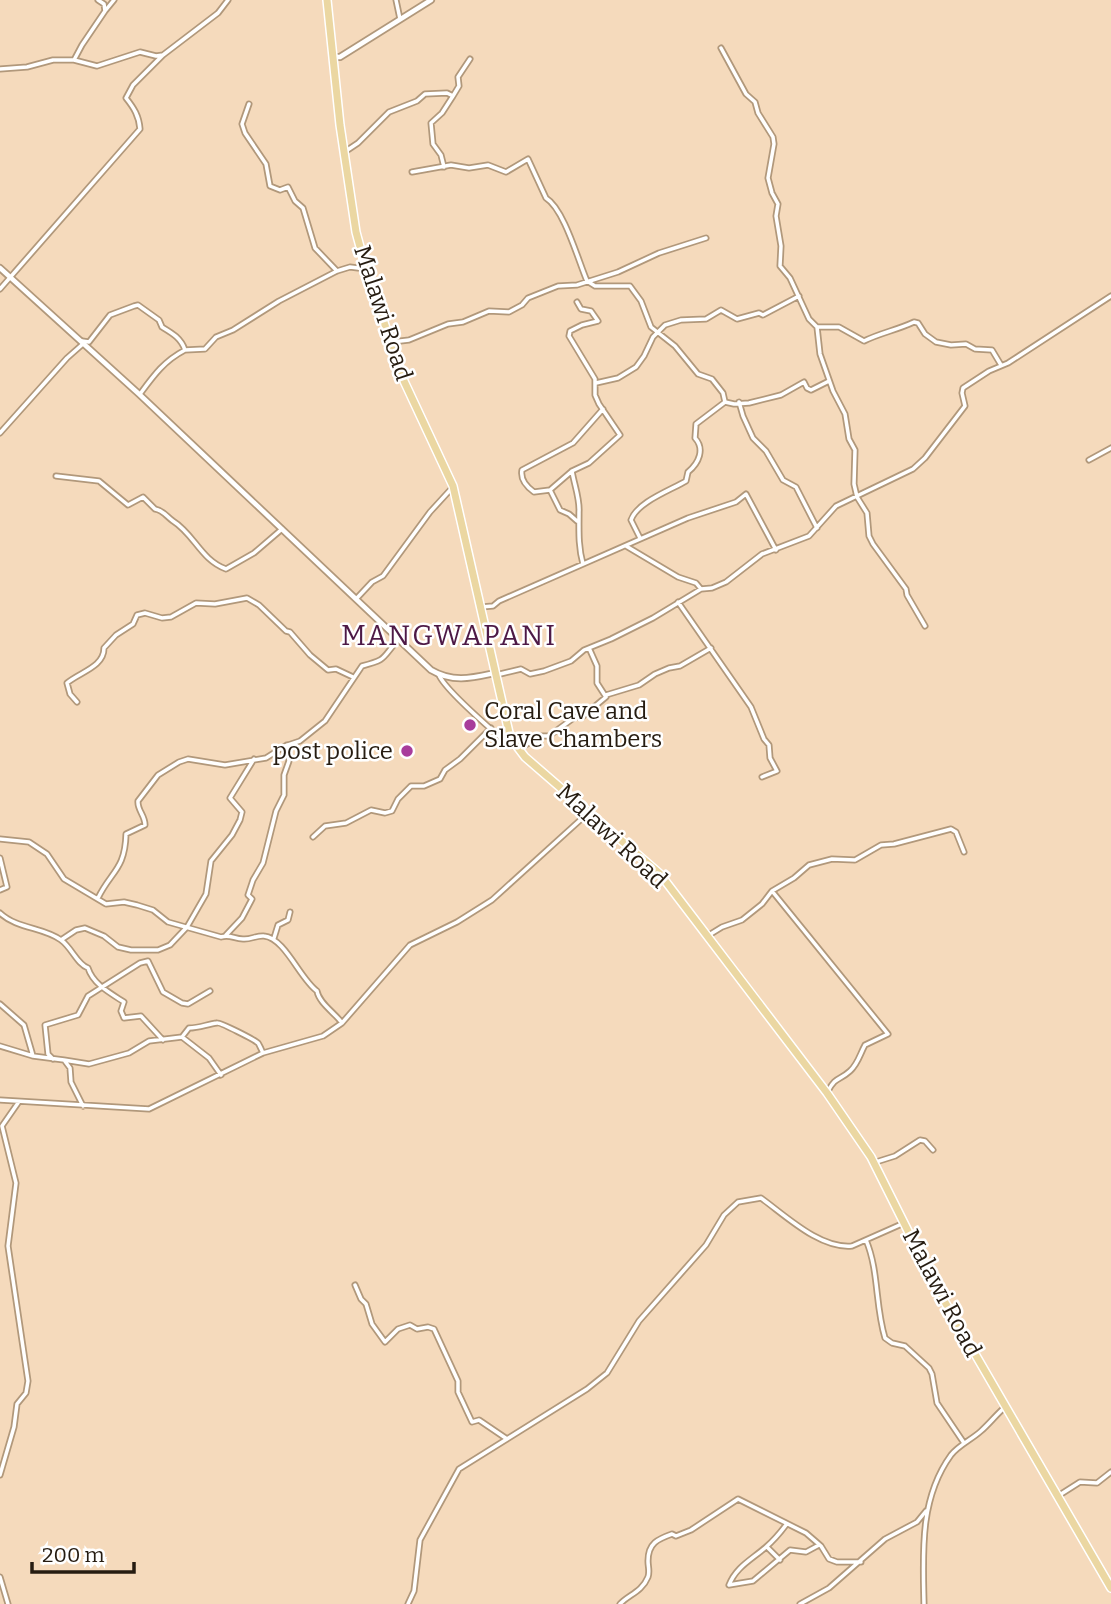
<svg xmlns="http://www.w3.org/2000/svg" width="1111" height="1604" font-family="Bitter,serif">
<rect width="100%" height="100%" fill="#f5dabc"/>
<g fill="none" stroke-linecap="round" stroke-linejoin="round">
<g stroke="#b1987b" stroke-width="7">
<path id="minor" d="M 98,0 L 104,4 L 105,11 L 82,45 L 74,60 L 97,66 L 140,52 L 156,56 L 163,55 L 218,13 L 228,0
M 396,0 L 400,19
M 105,11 L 114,0
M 721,48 L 746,94 L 755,102 L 758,113 L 773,137 L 774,144 L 768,178 L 772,193 L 778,204 L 776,216 L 781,246 L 780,266 L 790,278 L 809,319 L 817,327 L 820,354 L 833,391 L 845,414 L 849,439 L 855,450 L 854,484 L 857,497 L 867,513 L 869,536 L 873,544 L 906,589 L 907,595 L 925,626
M 0,69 L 27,67 L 53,60 L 74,60
M 249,104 L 242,124 L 245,133 L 266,164 L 270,186 L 280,190 L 288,187 L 295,201 L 303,208 L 315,248 L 337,271
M 346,151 L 358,143 L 389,112 L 417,101 L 425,94 L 447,93 L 453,96
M 444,167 L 441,155 L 433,144 L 431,123 L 442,113 L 453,96 L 459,86 L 458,77 L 470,59
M 412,172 L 451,165 L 469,168 L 488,165 L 506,172 L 528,159 L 546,198 C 564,209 578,260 587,281 L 595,286 L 630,286 L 641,301 L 651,327 L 675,346 L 698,374 L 712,379 L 723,393 L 725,402
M 0,289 L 140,129 C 139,116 134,108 126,98 L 133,85 L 163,55
M 577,302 L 581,309 L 591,311 L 598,321 L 582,325 L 570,331 L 569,336 L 595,379 L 595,395 L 599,404 L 620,435 L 589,463 L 572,471 L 550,490 L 534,492 C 527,487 520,480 522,470 L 573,443 L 603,409
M 817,327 L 839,327 L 864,341 C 880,333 897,330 914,322 L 918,323 L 925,334 L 936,342 L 951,345 L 966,344 L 975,349 L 992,350 L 1001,365
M 82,341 L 89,342 L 110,315 L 134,306 L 138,305 L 159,320 L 162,327 C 172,333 181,338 185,350 C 164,361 154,375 140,394
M 392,342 L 409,340 L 448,324 L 463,322 L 489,311 L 509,312 L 522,305 L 528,298 L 558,286 L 577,285 L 618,272 L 659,253 L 706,238
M 185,350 L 205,349 L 216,337 L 233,330 L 279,301 L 337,271 L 350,267 L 366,269
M 596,383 L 618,378 L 636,367 L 644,356 L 653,337 L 665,325 L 681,320 L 706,319 L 721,310 L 737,319 L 759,313 L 763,315 L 799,296
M 739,402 L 743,416 L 753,438 L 766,451 L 783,480 L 796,487 L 817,528
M 0,433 L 67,358 L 84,343
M 1089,460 L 1111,448
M 572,471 C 574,484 580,499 579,512 C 579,530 578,546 583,564
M 56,476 L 99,481 L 128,505 L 143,497 L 155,509 C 163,510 167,517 173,521 C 194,534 201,560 226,569 L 254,553 L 282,529
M 550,490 L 560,510 L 569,514 L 577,521
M 640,538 L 631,520 C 637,502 671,490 686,481 L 688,472 C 699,463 705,449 695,438 L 696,424 L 725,402 L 734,404 L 749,403 L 781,395 L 804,382 L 807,388 L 811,390 L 829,381
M 626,546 L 678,577 L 696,583 L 701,589
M 357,598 L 372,582 L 383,576 L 430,512 L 452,488
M 678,602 L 751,707 L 764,739 L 769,745 L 770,758 L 777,771 L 762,777
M 481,607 L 493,606 L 499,601 L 688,518 L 736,502 L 746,494 L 776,550
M 439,675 C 445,690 493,731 508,744 L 513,744
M 496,675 L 521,669 L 530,674 L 544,671 L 571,661 L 584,650 L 611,639 L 653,618 L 701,589 L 712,588 L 726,582 L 762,554 L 809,536 L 836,506 L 913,469 L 925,458 L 965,406 L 962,393 L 963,388 L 989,371 L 1008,363 L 1111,296
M 606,695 L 639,685 L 655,674 L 669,668 L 680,666 L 711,648
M 77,702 L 70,694 L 67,683 C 80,672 104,667 104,648 L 116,635 L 133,624 L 137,615 L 145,613 L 162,618 L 171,617 L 196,603 L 215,604 L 247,598 L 259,605 L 286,631 L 290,632 L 310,655 L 328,670 L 336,669 L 353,677
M 519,749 L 540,736 L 549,736 L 575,717 L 582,717 L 606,697 L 597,683 L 597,666 L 589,648
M 313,837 L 325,826 L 346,823 L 371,810 L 385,813 L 392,811 L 398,799 L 411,786 L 424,786 L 440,779 L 445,770 L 460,759 L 491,728
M 0,839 L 29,842 L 47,854 L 64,879 L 106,904 L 124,902 L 137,905 L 153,910 L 168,922 L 221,937 C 230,934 234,939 243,939 C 250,940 257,935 264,936 C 285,938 300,979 317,991 C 319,1003 335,1013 342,1023
M 0,858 L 7,887 L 0,890
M 772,891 L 888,1034 L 865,1045 C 860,1054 858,1064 850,1071 C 839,1081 836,1076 828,1091
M 98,898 C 111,871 125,870 126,834 L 145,825 C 145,815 137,810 138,801 L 158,775 L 179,762 L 188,759 L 225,765 L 266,758 L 285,746 L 300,741 L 325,721 L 362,666 C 388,659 381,659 398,640
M 0,913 C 17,929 43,927 61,940 C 72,948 77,964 88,968 C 93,984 110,993 124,1002 L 121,1011 L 124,1018 L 141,1016 L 163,1040
M 226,935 L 242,918 L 252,899 L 248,895 L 253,880 L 263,863 L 276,811 L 284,795 L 284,775 L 289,761 L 287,745
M 709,935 L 722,927 L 742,920 L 762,904 L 772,891 L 794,878 L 809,865 L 832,859 L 855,860 L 881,845 L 894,844 L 951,829 L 956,832 L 964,852
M 274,938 L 278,925 L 288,920 L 290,912
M 61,940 L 76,930 L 85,928 L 104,936 L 118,947 L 131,950 L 158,950 L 170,945 L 187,927 L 206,894 L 211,861 L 232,835 L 240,820 L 242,812 L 230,798 L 254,759
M 0,1004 L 24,1025 L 33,1056
M 182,1037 L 209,1058 L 221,1075
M 0,1046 L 33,1056 L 64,1060 L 70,1068 L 71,1082 L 83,1106
M 53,1059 L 48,1054 L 45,1025 L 78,1015 L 88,996 L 140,963 L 148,961 L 163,992 L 182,1003 L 188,1004 L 210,991
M 64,1060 L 89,1064 L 129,1053 L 149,1041 L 182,1037 L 189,1028 C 199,1028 208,1024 217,1023 C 220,1022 255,1040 258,1043 C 259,1044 262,1051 263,1053
M 0,1100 L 149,1109 L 263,1053 L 323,1036 L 342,1023 L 410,945 L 457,922 L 492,900 L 588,813
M 876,1162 L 895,1156 L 920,1140 L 925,1141 L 933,1150
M 866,1240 C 879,1271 875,1305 885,1338 L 892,1343 L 905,1346 L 929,1368 L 932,1374 L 937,1403 L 964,1443
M 355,1285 L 361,1299 L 366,1304 L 372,1324 L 385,1342 L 398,1329 L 410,1325 L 417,1329 L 428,1327 L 434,1329 L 458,1381 L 458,1392 L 472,1422 L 479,1420 L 507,1439
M 0,1475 L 14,1427 L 17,1404 L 26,1393 L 28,1381 L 8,1246 L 16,1183 L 2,1126 L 18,1103
M 1058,1496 L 1080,1482 L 1097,1483 L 1111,1472
M 786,1525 C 780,1533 773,1541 766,1547 C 751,1560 736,1567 729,1585 L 753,1581 L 790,1550 L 806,1552 L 819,1545
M 767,1547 L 780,1560
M 0,1577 L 8,1604
M 408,1604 L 414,1591 L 420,1540 L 459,1469 L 587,1389 L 607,1373 L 639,1321 L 706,1245 L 724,1215 L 738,1202 L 761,1198 C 786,1216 820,1249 852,1246 L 904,1223
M 620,1604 C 628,1595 642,1592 648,1577 C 650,1571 648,1567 648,1561 C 648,1543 658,1539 672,1534 L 676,1536 L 691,1530 L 738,1499 L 806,1533 L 821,1546 L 829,1559 L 837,1562 L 861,1562
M 800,1604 L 829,1588 L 885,1539 L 917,1522 L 926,1511
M 924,1604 C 923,1554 919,1499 951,1455 C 959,1445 971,1440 981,1431 C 989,1424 996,1415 1004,1408"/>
</g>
<g stroke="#b1987b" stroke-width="8">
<path id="tertiary" d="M 333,57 L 340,57 L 431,0
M 0,268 L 139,394 L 431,670 C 453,683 472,678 495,673"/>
</g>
<g stroke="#fff" stroke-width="10">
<path id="primary" d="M 327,0 L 340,125 L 356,232 L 366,269 L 404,381 L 453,486 L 510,737 L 525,757 L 660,874 L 827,1093 L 871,1157 L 935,1285 L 1111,1588"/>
</g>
<use href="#minor" stroke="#fff" stroke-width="3.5"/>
<use href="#tertiary" stroke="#fff" stroke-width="4.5"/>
<use href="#primary" stroke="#ebd7a2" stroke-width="7"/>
</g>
<g fill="#a83c9b" stroke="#fff" stroke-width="2.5">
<circle cx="470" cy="725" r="7"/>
<circle cx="407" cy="751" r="7"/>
</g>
<g text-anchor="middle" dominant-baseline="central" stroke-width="5" stroke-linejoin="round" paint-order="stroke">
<g font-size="24" fill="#261c11" stroke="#fff">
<text transform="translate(383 313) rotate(72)">Malawi Road</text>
<text transform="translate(612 836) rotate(43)">Malawi Road</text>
<text transform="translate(942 1293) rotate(62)">Malawi Road</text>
</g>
<g font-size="24" fill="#261c11" stroke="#fff" text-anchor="start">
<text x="484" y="711">Coral Cave and<tspan x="484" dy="28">Slave Chambers</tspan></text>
<text x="393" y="751" text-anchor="end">post police</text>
</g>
<g font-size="28" letter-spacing="2" fill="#4d1946" stroke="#fff">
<text x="449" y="635">MANGWAPANI</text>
</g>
</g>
<path d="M32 1562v10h102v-10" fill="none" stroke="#261c11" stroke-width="3.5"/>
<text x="42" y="1562" font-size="21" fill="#261c11" stroke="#ffffff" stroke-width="5" paint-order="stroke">200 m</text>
</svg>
